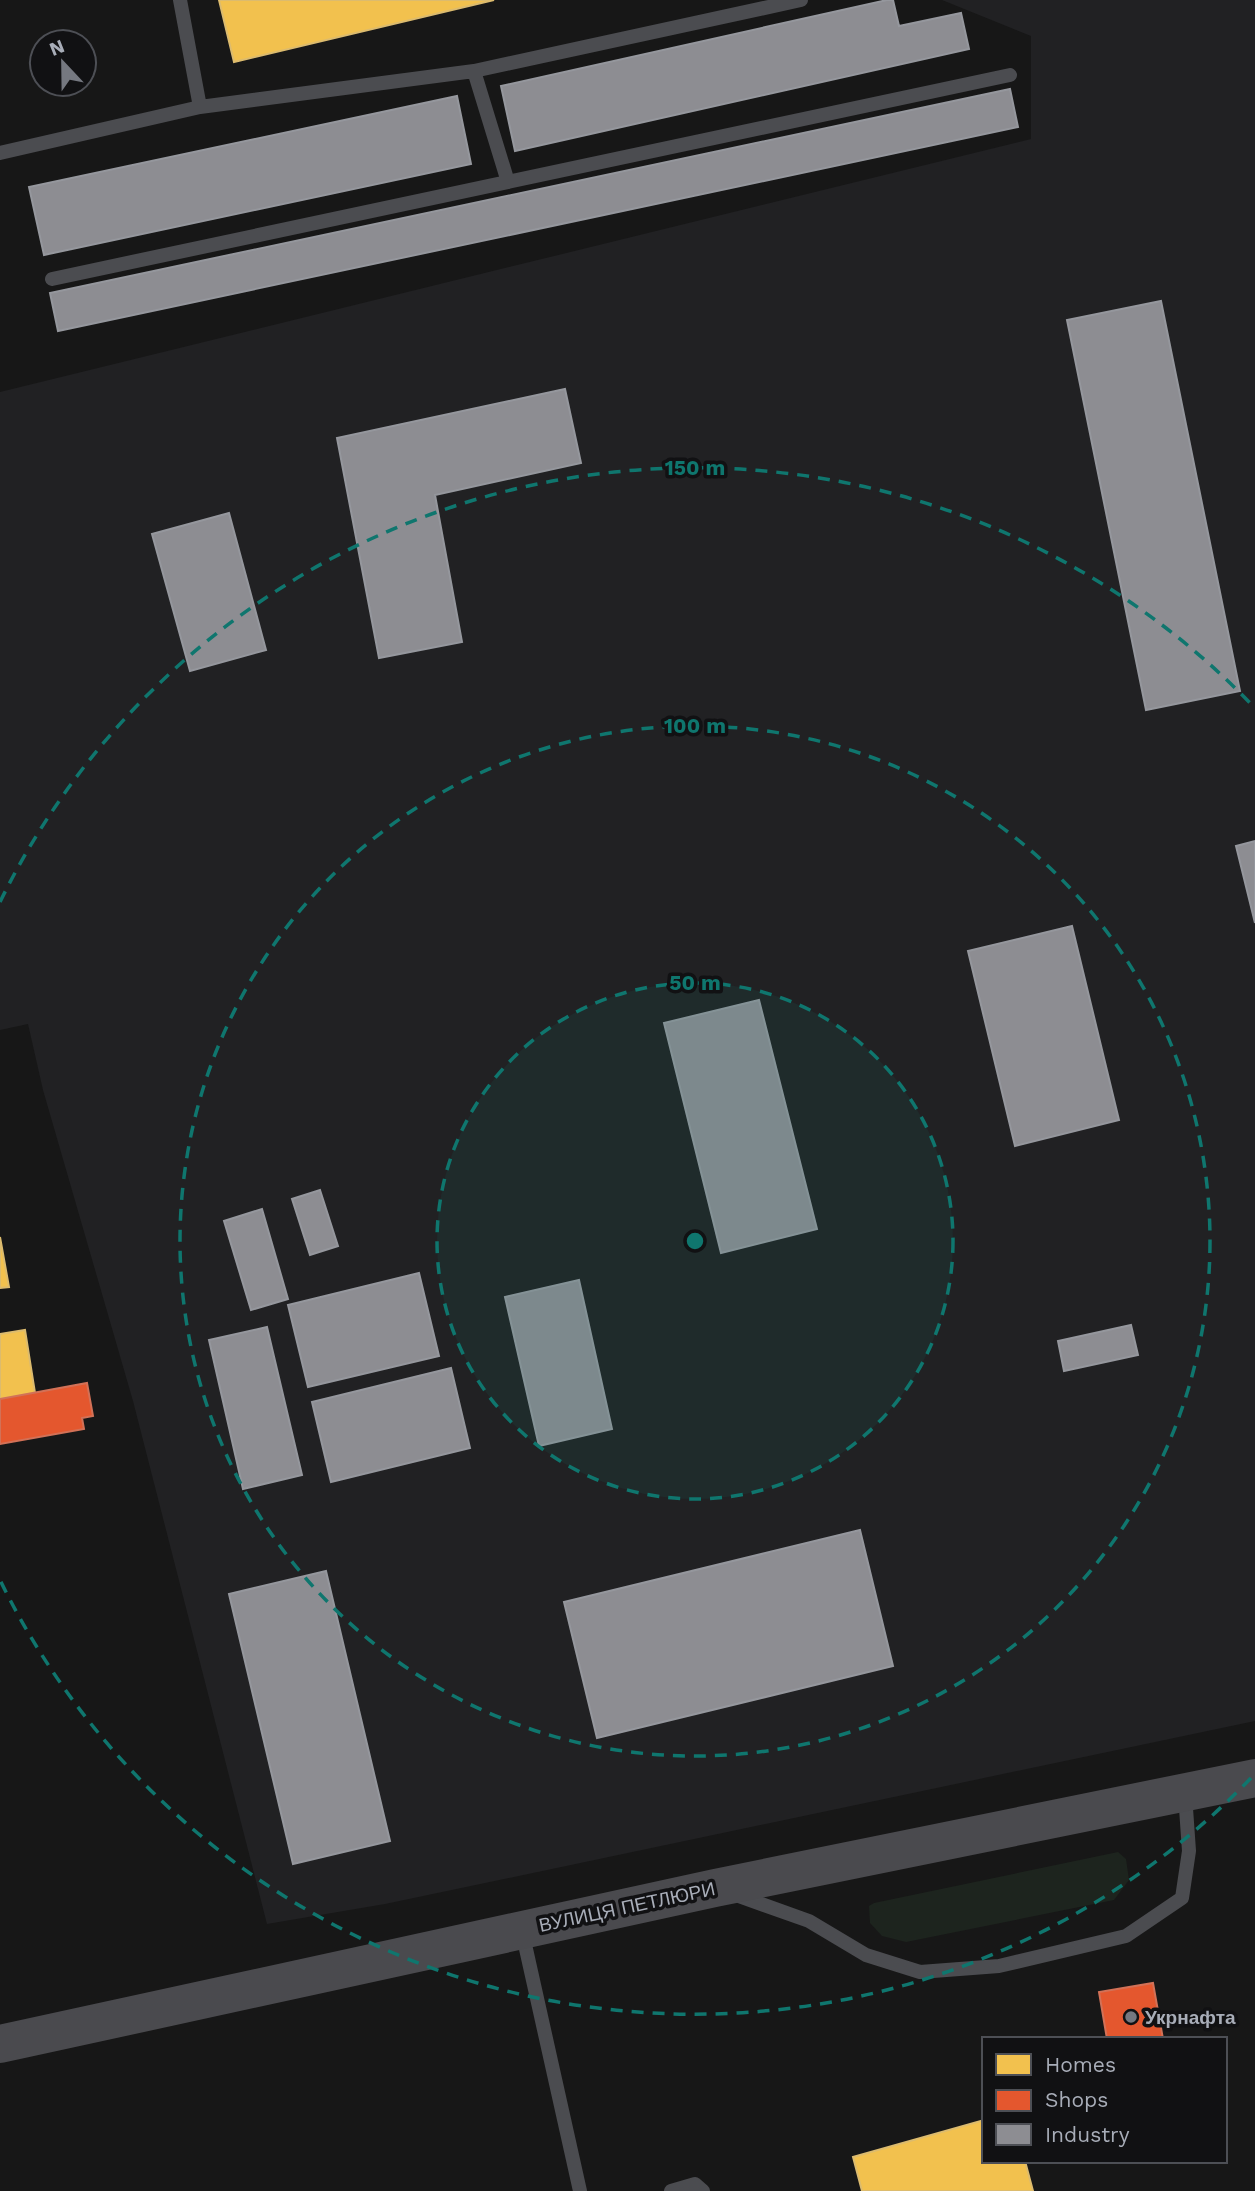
<svg xmlns="http://www.w3.org/2000/svg" width="1255" height="2191" font-family="'Work Sans',sans-serif">
<rect width="100%" height="100%" fill="#171717"/>
<path fill="#212123" d="M 942,0 L 1255,0 L 1255,1721 L 385,1904 L 267,1924 L 133,1401 L 43,1090 L 28,1024 L 0,1030 L 0,392 L 1031,139 L 1031,36 Z"/>
<path fill="#1d241e" d="M 1118,1852 L 1126,1859 L 1129,1880 L 1114,1900 L 906,1942 L 882,1936 L 870,1923 L 869,1906 L 874,1903 Z"/>
<path fill="#f2c14e" stroke="#dcbb6e" stroke-width="2" d="M 219,0 L 494,0 L 234,62 Z
M 0,1237 L 9,1287 L 0,1288 Z
M 25,1330 L 35,1393 L 0,1399 L 0,1334 Z
M 984,2120 L 984,2161 L 1025,2161 L 1033,2191 L 862,2191 L 853,2157 Z"/>
<path fill="#e4572e" stroke="#d27157" stroke-width="2" d="M 87,1383 L 93,1416 L 82,1418 L 84,1429 L 0,1444 L 0,1399 Z
M 1153,1983 L 1163,2039 L 1107,2039 L 1099,1992 Z"/>
<path fill="#8d8d92" stroke="#95979d" stroke-width="2" d="M 887,0 L 893,0 L 899,26 L 961,13 L 969,49 L 515,151 L 501,86 Z
M 1010,89 L 1018,127 L 58,331 L 50,293 Z
M 457,96 L 471,164 L 44,255 L 29,187 Z
M 1161,301 L 1240,691 L 1146,710 L 1067,320 Z
M 565,389 L 581,463 L 435,495 L 462,642 L 379,658 L 337,438 Z
M 229,513 L 266,650 L 190,671 L 152,534 Z
M 1255,841 L 1255,923 L 1236,846 Z
M 1072,926 L 1119,1120 L 1015,1146 L 968,951 Z
M 759,1000 L 817,1229 L 721,1253 L 664,1023 Z
M 320,1190 L 338,1246 L 310,1255 L 292,1199 Z
M 262,1209 L 288,1299 L 251,1310 L 224,1221 Z
M 419,1273 L 439,1356 L 308,1387 L 288,1305 Z
M 579,1280 L 612,1429 L 539,1446 L 505,1297 Z
M 1131,1325 L 1138,1355 L 1064,1371 L 1058,1341 Z
M 267,1327 L 302,1475 L 243,1489 L 209,1340 Z
M 451,1368 L 470,1448 L 331,1482 L 312,1402 Z
M 860,1530 L 893,1666 L 597,1738 L 564,1602 Z
M 326,1571 L 390,1841 L 293,1864 L 229,1594 Z"/>
<g fill="none" stroke-linecap="round" stroke-linejoin="round">
<path stroke="#4b4c50" stroke-width="14" d="M 474,71 L 801,0
M 200,107 L 474,71 L 508,182
M 0,153 L 200,107 L 180,0
M 52,279 L 1010,75
M 733,1894 L 809,1921 L 866,1955 L 920,1972 L 999,1966 L 1126,1936 L 1182,1898 L 1189,1851 L 1185,1794
M 522,1931 L 580,2191
M 671,2191 L 695,2184 L 703,2191"/>
<path stroke="#4a4a4e" stroke-width="38" d="M 0,2044 L 715,1888 L 1255,1778"/>
</g>
<circle cx="695" cy="1241" r="258" fill="#0f766e" fill-opacity=".12"/>
<g fill="none" stroke="#0f766e" stroke-width="3.5" stroke-dasharray="12 9">
<circle cx="695" cy="1241" r="258"/>
<circle cx="695" cy="1241" r="515"/>
<path d="M1251 1778A773 773 0 0 1 0 1580M0 902A773 773 0 0 1 1251 704"/>
</g>
<circle fill="#757880" stroke="#111113" stroke-width="2.5" cx="1131" cy="2017" r="7"/>
<g text-anchor="middle" dominant-baseline="central" stroke-width="7" stroke-linejoin="round" paint-order="stroke">
<g font-size="19" fill="#a8adb8" stroke="#111113">
<text transform="translate(627 1907) rotate(-12)">ВУЛИЦЯ ПЕТЛЮРИ</text>
</g>
<g font-size="19" font-weight="bold" fill="#a8adb8" stroke="#111113" text-anchor="start">
<text x="1145" y="2017">Укрнафта</text>
</g>
</g>
<circle cx="695" cy="1241" r="10" fill="#0f766e" stroke="#111113" stroke-width="3.5"/>
<g font-size="21" text-anchor="middle" font-weight="bold" fill="#0f766e" stroke="#111113" stroke-width="7" stroke-linejoin="round" paint-order="stroke">
<text x="695" y="475">150 m</text>
<text x="695" y="733">100 m</text>
<text x="695" y="990">50 m</text>
</g>
<rect x="982" y="2037" width="245" height="126" fill="#111113" stroke="#4d4f55" stroke-width="2"/>
<rect x="996" y="2054" width="35" height="21" fill="#f2c14e" stroke="#4d4f55" stroke-width="2"/>
<text x="1045" y="2072" font-size="21" fill="#a8adb8">Homes</text>
<rect x="996" y="2090" width="35" height="21" fill="#e4572e" stroke="#4d4f55" stroke-width="2"/>
<text x="1045" y="2107" font-size="21" fill="#a8adb8">Shops</text>
<rect x="996" y="2124" width="35" height="21" fill="#8d8d92" stroke="#4d4f55" stroke-width="2"/>
<text x="1045" y="2142" font-size="21" fill="#a8adb8">Industry</text>
<g transform="translate(63 63) rotate(338)"><circle r="33" fill="#111113" stroke="#4d4f55" stroke-width="2"/>
<path d="M0-5L12 26L0 18L-12 26Z" fill="#757880"/>
<text y="-10" font-size="19" font-weight="bold" text-anchor="middle" fill="#a8adb8">N</text>
</g>
</svg>
